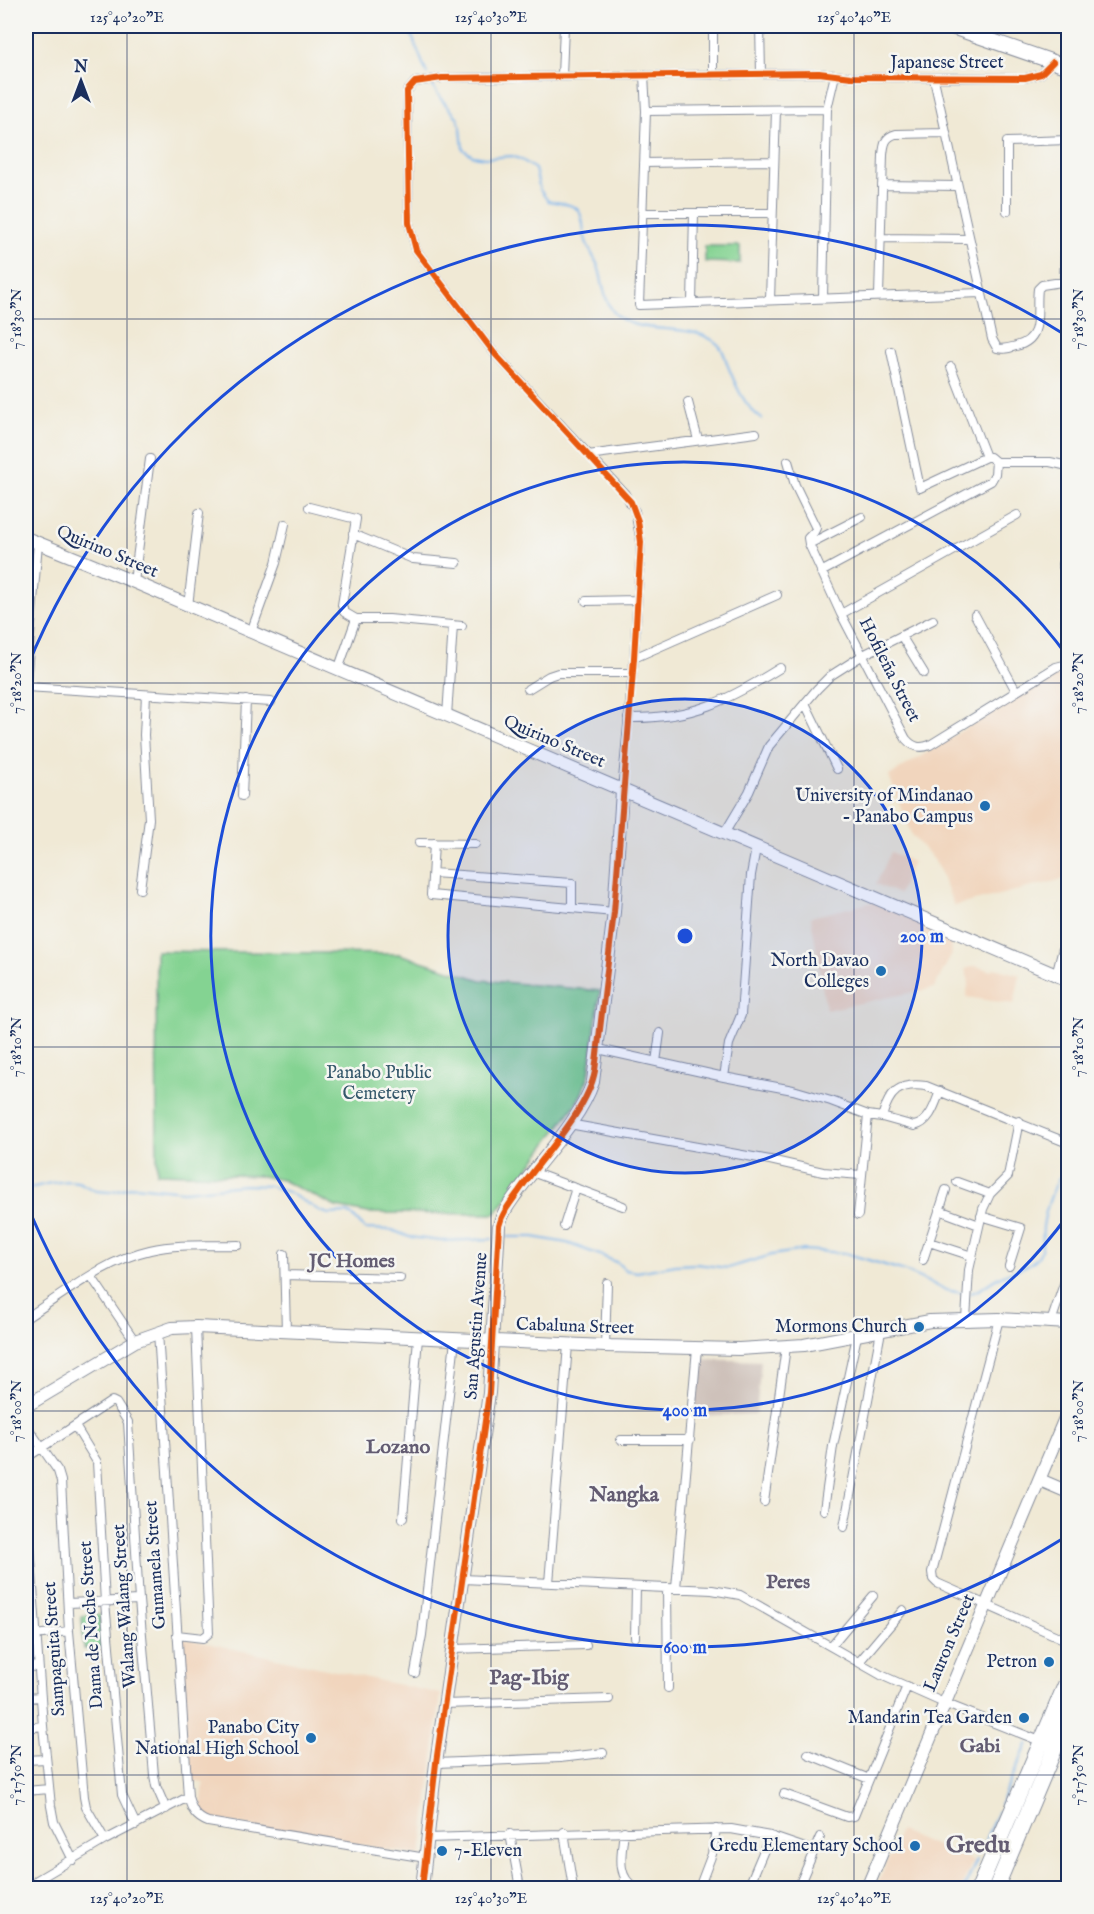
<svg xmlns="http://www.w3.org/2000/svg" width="1094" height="1914" font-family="'IM FELL English',serif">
<rect width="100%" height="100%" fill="#f6f6f2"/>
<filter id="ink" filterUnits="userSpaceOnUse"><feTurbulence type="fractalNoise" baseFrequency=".0167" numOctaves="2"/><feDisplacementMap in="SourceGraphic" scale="12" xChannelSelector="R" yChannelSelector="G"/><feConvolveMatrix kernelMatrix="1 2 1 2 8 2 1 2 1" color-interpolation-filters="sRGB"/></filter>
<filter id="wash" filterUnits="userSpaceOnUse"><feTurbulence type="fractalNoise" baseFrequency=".008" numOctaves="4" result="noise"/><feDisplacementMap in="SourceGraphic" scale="24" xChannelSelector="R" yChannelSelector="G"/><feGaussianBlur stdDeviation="1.35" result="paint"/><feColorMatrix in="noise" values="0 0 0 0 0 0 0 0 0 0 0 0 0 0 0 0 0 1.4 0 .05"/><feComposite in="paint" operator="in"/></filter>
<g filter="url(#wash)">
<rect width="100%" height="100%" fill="#f0e9d5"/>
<path fill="#f1d5bd" d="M 1068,667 L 1068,878 L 954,906 L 941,873 L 931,856 L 912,836 L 889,776 L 1063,668 Z
M 891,852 L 913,862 L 899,894 L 876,884 Z
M 874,902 L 951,937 L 952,954 L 934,988 L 826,1010 L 811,917 Z
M 976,966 L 992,971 L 994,968 L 1020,975 L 1014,1004 L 966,997 L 969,981 L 965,969 Z
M 179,1637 L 441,1694 L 421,1855 L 200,1818 L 204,1783 L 189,1781 Z
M 900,1831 L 973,1861 L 961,1888 L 876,1888 Z"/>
<path fill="#cec1ba" d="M 699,1359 L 761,1361 L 756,1414 L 694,1416 Z"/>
<path fill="#84d392" stroke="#508178" stroke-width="1.5" d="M 705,246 L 740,246 L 740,263 L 705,262 Z
M 156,951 L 399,954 L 481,980 L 600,991 L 589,1074 L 582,1093 L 575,1105 L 495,1214 L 368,1213 L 336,1207 L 282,1180 L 262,1176 L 157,1173 Z
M 100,1614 L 102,1647 L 84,1649 L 82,1616 Z"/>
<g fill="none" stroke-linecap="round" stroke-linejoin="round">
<path stroke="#79b3ea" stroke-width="2" d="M 408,26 L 427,74
M 431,83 L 441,99 L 457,117 L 461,128 L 463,149 L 473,156 L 486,158 L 512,156 L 522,160 L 535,169 L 540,190 L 548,201 C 557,203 572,203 578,210 C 585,218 582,231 586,241 C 589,250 594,257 598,266 C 603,280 603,297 612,310 C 633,339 687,320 715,342 C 723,347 725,358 728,366 C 736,386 744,406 762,419
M 26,1189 L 51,1183 L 68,1181 L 78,1182 L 96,1191 L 109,1192 L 135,1186 L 184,1191 L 244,1185 L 269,1186 L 288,1192 L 320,1211 L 329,1214 L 347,1213 L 353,1216 L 365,1229 L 392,1230 L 409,1237 L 441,1241 L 492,1239
M 505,1237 L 533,1237 L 567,1243 L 600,1255 L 618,1263 L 625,1270 L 637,1272 L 676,1265 L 696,1264 L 728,1268 L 772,1255 L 804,1250 L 845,1253 L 905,1271 L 946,1290 L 962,1293
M 971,1293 C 982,1290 989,1282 999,1277 C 1011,1270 1027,1269 1037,1258 C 1044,1250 1042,1237 1043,1227 C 1045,1211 1055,1177 1068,1168
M 1000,1804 L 1028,1743
M 980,1852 L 998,1811
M 964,1888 L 977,1860"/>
</g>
</g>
<g filter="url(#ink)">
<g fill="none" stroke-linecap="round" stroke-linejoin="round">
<g stroke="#868c9a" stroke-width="10">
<path id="street" d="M 713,26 L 713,75
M 760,26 L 761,73
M 644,75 L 646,111 L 639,305 L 981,293
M 562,76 L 564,26
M 934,79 L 992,339 L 997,348 C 1004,350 1009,348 1016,346 C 1045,339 1035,311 1038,289 L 1042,285 L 1068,281
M 646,111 L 827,109
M 644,163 L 774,161
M 882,185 L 957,186
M 1007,211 L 1007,142 L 1068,140
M 642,213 L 772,213
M 881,238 L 969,239
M 1064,282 L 1068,150
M 879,296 L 883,155 C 884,144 885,137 896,134 L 945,133
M 823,298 L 827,109 L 835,75
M 770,300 L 776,110
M 692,303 L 694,213
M 891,351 L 920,488 L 986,457 L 990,457 L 996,462 L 1050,462 L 1068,466
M 951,367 L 986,457
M 688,402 L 698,440
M 588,455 L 756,433
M 788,461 L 795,485 L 816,528 L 814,532 L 808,538 L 809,544
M 309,507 L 356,519 L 342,605 L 344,612 L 356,619 L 389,619 L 462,626
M 353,534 L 413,559 L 457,563
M 809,544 L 841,614 L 906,739 C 913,747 920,749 930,745 L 1056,667 L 1068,664
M 809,544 L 862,517
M 1062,564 L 1068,579
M 821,572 L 991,481 L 995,474 L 996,462
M 134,582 L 150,459
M 586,601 L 637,600
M 188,606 L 199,513
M 841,614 L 1017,515
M 975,615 L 1016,691
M 251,632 L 276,563 L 285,524
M 902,637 L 924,673
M 634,658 L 777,595
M 338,670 L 356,619
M 26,683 L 38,543
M 26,687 L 271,702
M 528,689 L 549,676 L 558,673 L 633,673
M 805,703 L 837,769
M 447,716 L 453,625
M 628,718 C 692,719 727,701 780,668
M 622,791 L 634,658 L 641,542 L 635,511 L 625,494 L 495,354 L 416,250 L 409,223 L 407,91 L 415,82 L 442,78 L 819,73 L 851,77 L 1025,78 L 1041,74 L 1053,62
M 242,796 L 246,700
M 724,834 L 749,792 L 769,746 L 817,689 L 830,676 L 863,655 L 933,620
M 419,843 L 475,844
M 434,843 L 431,895 L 614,912
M 433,873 L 572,883 L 572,908
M 140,889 L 149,819 L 144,735 L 146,695
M 598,1049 L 724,1077 L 793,1090 L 831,1101 L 868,1115 L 882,1117 C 889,1092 899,1082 926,1086 L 1068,1143
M 656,1062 L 660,1033
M 724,1077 L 729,1044 L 741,1015 L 751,875 L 756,848
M 882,1117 L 914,1126 C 930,1123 935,1104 940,1091
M 569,1124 L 770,1160 L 823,1172 L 861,1175
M 532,1172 L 623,1206
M 957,1182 L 990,1194
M 939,1210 L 979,1225
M 858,1215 L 868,1115
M 981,1216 L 1021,1228 L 1009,1266
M 564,1226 L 576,1188
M 929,1242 L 972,1256
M 284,1254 L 286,1332
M 923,1260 L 946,1190
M 285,1275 L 400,1278
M 91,1276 L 135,1341
M 26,1318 C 64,1294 105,1260 150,1250 C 179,1243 209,1246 238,1245
M 966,1319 L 969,1270 L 983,1209 L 990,1194 L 1008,1176 L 1019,1121
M 999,1319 L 932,1572 L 933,1579 L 937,1583 L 1068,1641
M 1051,1322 L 1068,1272
M 158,1332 L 188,1797 C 192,1810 195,1817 208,1822 L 426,1858
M 605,1346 L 607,1283
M 26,1425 L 58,1471 L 61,1481 L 69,1631 L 84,1797 L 86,1807 L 105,1840
M 75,1426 L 97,1462 L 105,1602 L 122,1795 L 136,1825
M 621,1440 L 690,1440
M 26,1458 L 112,1401 L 116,1403 L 128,1422 L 139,1600 L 154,1775 L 156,1786 L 166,1809
M 26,1490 L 43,1726 L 51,1806 L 54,1822 L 73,1860
M 764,1502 L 786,1347
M 824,1510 L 833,1446 L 857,1336
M 403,1518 L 418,1338
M 844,1527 L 881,1331
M 463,1579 L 712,1590 L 740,1595 L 881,1675 L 944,1703 L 1045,1743
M 549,1583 L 568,1345
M 667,1588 L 668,1688
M 676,1588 L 697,1348
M 68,1603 L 139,1600
M 177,1635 L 203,1638 L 209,1633 L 196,1327
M 26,1636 L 69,1631
M 635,1637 L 636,1587
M 831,1646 L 873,1596
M 453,1649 L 586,1645
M 859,1662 L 903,1610
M 26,1667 L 38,1666
M 415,1673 L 422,1635 L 455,1340
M 26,1698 L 40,1697
M 444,1704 L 609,1699
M 26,1728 L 43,1726
M 808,1754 L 869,1779
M 26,1760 L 46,1759
M 436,1763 L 560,1758 L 603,1753
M 26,1791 L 49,1789
M 784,1794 L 847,1817 L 854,1816 L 907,1686
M 624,1831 C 622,1852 615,1877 636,1888
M 564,1832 L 573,1888
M 510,1834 L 520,1888
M 428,1838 L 731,1829 L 770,1836 L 814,1851
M 37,1880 L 105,1840 L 188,1797
M 619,1888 L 625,1880
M 699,1888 L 712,1854 L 716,1829
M 748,1888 L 770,1836
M 798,1888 L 820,1837"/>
</g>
<g stroke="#868c9a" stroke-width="14">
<path id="secondary" d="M 26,538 L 134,582 L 1068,980
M 1058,976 L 1068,937
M 26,1406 L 135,1341 L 172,1328 L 196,1327 L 605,1346 L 739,1349 L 804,1345 L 930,1321 L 999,1319 L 1068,1323
M 1040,1480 L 1068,1492
M 422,1888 L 436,1763 L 489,1393 L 499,1226 C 502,1212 511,1202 519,1190 C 543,1157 580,1120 593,1082 L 614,912 L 622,791
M 867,1888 L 1068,1411"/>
</g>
<g stroke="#868c9a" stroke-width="16">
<path id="primary" d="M 949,26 L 1068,67"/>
</g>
<g stroke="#868c9a" stroke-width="17">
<path id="highway" d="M 979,1888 L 1068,1679
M 996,1888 L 1068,1717"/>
</g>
<use href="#street" stroke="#fff" stroke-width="8"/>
<use href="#secondary" stroke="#fff" stroke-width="12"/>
<use href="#primary" stroke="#fff" stroke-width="14"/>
<use href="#highway" stroke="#fff" stroke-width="15"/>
<g stroke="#f6f6f2" stroke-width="10">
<path id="cycleway" d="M 422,1888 L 436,1763 L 489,1393 L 499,1226 C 502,1213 511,1202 519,1191 C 542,1157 588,1110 595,1071 L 614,912 L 634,658 L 641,542 L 638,521 L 631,502 L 495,354 L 416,250 L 409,223 L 407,91 L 415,82 L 442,78 L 819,73 L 851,77 L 1025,78 L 1041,74 L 1053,62"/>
</g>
<use href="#cycleway" stroke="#e8590c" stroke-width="6"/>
</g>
</g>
<path fill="none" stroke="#1b2f5e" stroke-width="1.5" stroke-opacity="0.45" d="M 127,26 L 127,1888M 491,26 L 491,1888M 854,26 L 854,1888M 26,319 L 1068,319M 26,683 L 1068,683M 26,1047 L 1068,1047M 26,1411 L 1068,1411M 26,1775 L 1068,1775"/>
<circle cx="685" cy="936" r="237" fill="#1d4ed8" fill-opacity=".12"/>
<g fill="none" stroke="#1d4ed8" stroke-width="3">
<circle cx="685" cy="936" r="237"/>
<path d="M1068 1215A474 474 0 1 1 1068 657"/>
<path d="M1067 1536A711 711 0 0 1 26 1202M26 670A711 711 0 0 1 1067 336"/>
</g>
<g fill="#1f6fb2" stroke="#f6f6f2" stroke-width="2">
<circle cx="985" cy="806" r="6"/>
<circle cx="881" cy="971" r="6"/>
<circle cx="919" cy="1327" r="6"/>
<circle cx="1049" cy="1662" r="6"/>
<circle cx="1024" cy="1718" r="6"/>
<circle cx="311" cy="1738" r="6"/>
<circle cx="915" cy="1846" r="6"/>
<circle cx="442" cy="1851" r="6"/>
</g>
<g text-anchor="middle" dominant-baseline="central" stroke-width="5" stroke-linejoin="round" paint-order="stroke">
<g font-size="18" fill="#1b2f5e" stroke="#f6f6f2">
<text x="947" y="63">Japanese Street</text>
<text transform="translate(107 552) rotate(23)">Quirino Street</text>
<text transform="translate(889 670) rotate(63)">Hofileña Street</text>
<text transform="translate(554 742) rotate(23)">Quirino Street</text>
<text transform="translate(477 1326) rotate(-86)">San Agustin Avenue</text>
<text transform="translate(575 1327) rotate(2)">Cabaluna Street</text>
<text transform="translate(156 1565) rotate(-94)">Gumamela Street</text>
<text transform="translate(125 1606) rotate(-94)">Walang Walang Street</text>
<text transform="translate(92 1625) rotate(-94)">Dama de Noche Street</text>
<text transform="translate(950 1643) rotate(-67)">Lauron Street</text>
<text transform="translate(55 1649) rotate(-94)">Sampaguita Street</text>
</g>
<g font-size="18" fill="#1b2f5e" stroke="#f6f6f2" text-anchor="end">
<text x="973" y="796">University of Mindanao<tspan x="973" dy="21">- Panabo Campus</tspan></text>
<text x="869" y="961">North Davao<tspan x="869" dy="21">Colleges</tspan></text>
<text x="907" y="1327">Mormons Church</text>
<text x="1037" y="1662">Petron</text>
<text x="1012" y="1718">Mandarin Tea Garden</text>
<text x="299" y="1728">Panabo City<tspan x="299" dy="21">National High School</tspan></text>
<text x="903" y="1846">Gredu Elementary School</text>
<text x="454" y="1851" text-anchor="start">7-Eleven</text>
</g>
<g font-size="18" fill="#35586b" stroke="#f6f6f2">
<text x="379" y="1073">Panabo Public<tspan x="379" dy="21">Cemetery</tspan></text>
</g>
<g font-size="20" font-weight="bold" fill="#635c72" stroke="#f6f6f2">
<text x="352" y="1261">JC Homes</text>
<text x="398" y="1447">Lozano</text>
<text x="788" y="1582">Peres</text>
<text x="980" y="1746">Gabi</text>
</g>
<g font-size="21" font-weight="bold" fill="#635c72" stroke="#f6f6f2">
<text x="624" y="1495">Nangka</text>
<text x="529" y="1678">Pag-Ibig</text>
</g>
<g font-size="24" font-weight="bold" fill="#635c72" stroke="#f6f6f2">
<text x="978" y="1845">Gredu</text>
</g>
</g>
<circle cx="685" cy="936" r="9" fill="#1d4ed8" stroke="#f6f6f2" stroke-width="3"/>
<g font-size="18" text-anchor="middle" font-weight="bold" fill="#1d4ed8" stroke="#f6f6f2" stroke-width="5" stroke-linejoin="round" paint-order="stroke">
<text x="922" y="942">200 m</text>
<text x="685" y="1416">400 m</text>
<text x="685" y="1653">600 m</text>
</g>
<rect width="1094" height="1914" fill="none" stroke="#f6f6f2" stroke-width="66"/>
<g transform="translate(81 81)" stroke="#f6f6f2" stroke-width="4.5" paint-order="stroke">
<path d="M0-4.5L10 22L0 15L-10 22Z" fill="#1b2f5e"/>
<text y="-9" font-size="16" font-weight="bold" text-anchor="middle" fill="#1b2f5e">N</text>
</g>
<rect x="33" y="33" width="1028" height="1848" fill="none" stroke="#1b2f5e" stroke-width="2"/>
<g font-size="15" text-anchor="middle" fill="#1b2f5e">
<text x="127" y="22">125°40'20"E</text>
<text x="491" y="22">125°40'30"E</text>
<text x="854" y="22">125°40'40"E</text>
<text transform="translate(16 319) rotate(-90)" y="5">7°18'30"N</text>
<text transform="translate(1078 319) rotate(-90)" y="5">7°18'30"N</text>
<text transform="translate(16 683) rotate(-90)" y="5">7°18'20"N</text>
<text transform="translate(1078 683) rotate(-90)" y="5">7°18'20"N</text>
<text transform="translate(16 1047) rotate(-90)" y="5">7°18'10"N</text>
<text transform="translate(1078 1047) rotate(-90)" y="5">7°18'10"N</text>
<text transform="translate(16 1411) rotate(-90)" y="5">7°18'00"N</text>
<text transform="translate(1078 1411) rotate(-90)" y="5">7°18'00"N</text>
<text transform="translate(16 1775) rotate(-90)" y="5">7°17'50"N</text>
<text transform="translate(1078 1775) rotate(-90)" y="5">7°17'50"N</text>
<text x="127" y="1903">125°40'20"E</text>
<text x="491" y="1903">125°40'30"E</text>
<text x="854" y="1903">125°40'40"E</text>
</g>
</svg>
